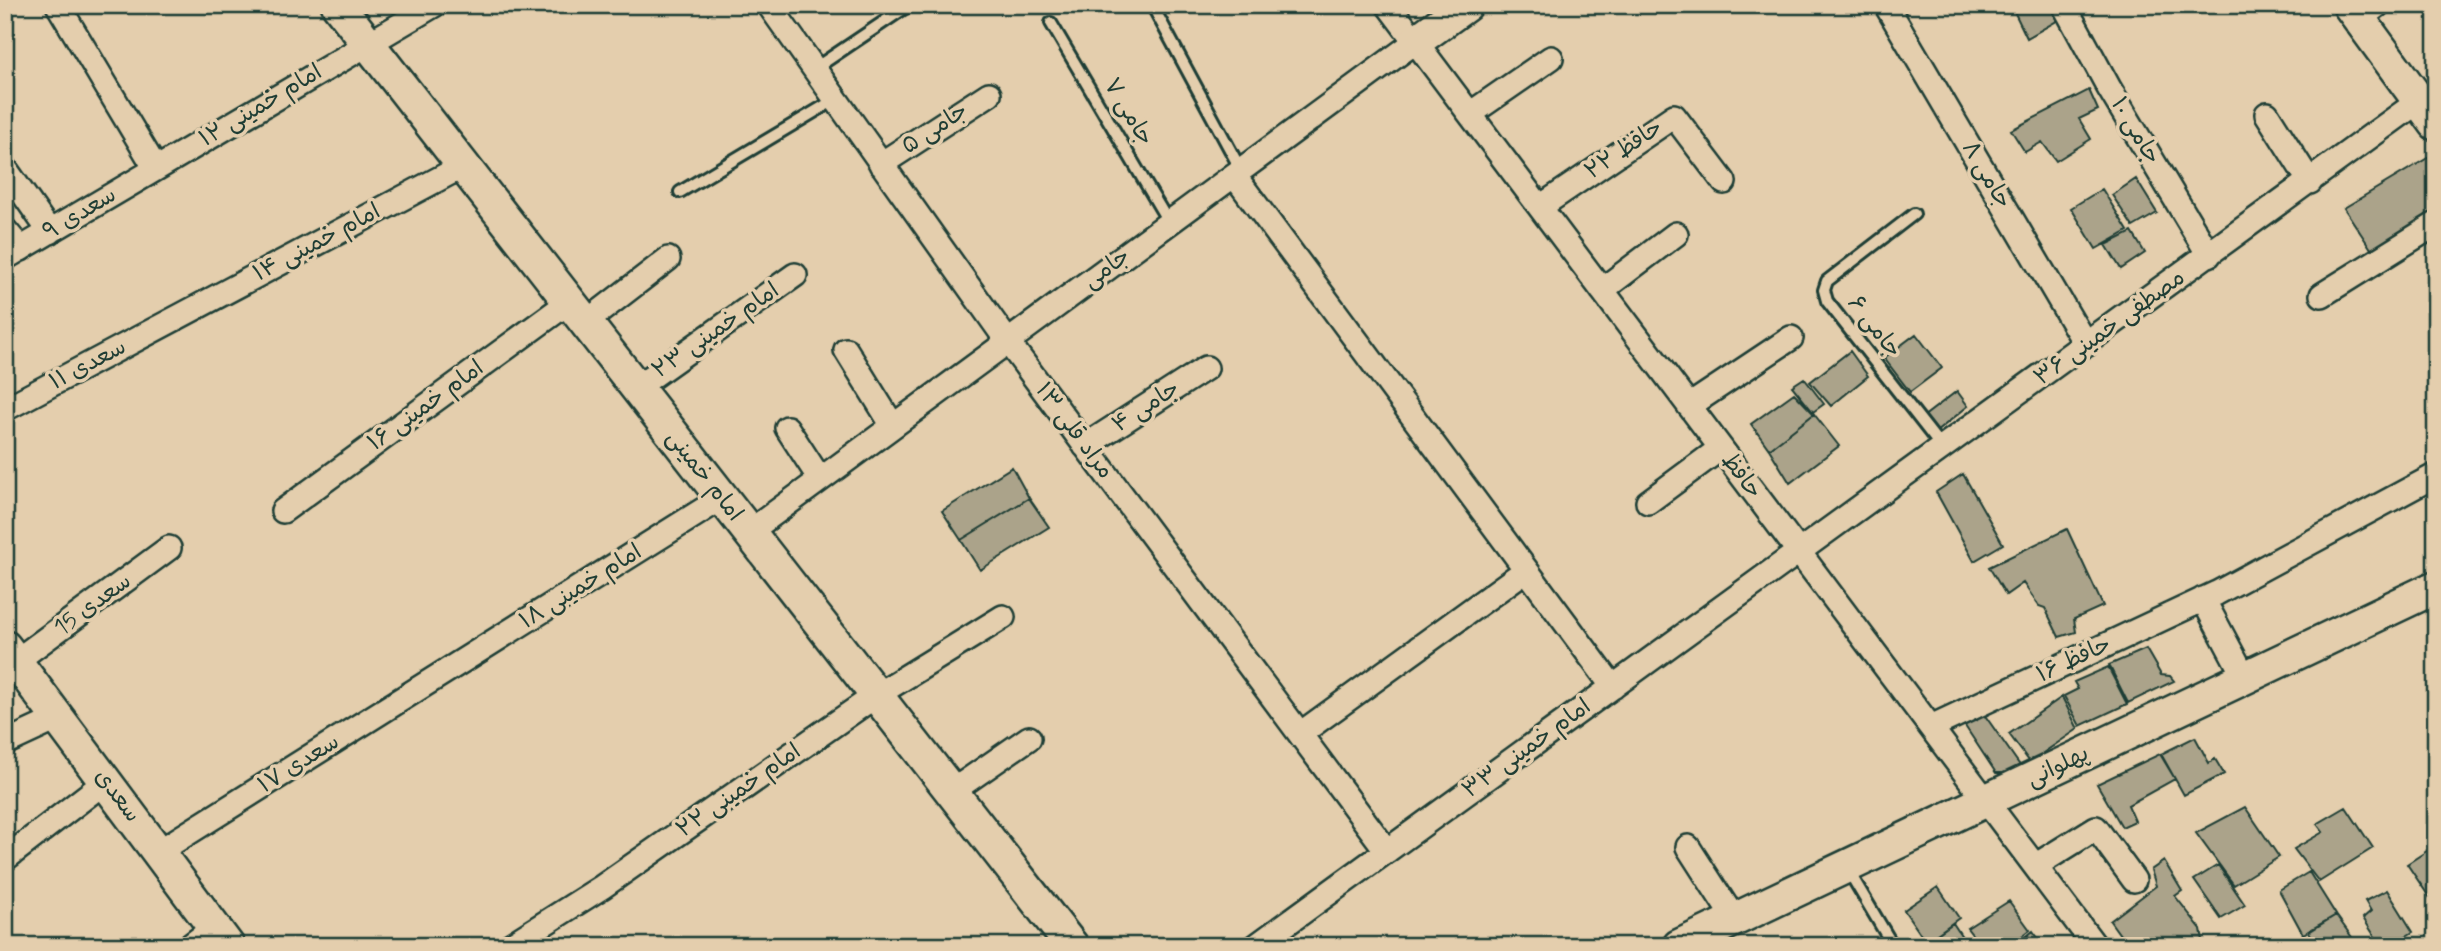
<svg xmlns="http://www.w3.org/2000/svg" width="2441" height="951" font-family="Mynerve,'Playpen Sans Arabic',sans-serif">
<rect width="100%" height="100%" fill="#e4cead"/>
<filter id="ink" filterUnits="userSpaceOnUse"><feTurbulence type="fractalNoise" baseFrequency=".0143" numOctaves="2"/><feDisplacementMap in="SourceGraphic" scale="14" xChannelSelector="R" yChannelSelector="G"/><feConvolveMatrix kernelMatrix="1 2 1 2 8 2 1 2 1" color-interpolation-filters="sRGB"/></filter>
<g filter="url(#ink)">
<path fill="#aba38a" stroke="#1f3d34" stroke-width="2" d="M 2011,5 L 2062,5 L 2067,15 L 2027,38 Z
M 2089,90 L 2098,110 L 2079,119 L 2091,139 L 2056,161 L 2042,142 L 2025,152 L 2011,130 Z
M 2436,153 L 2436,218 L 2375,255 L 2344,208 Z
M 2136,179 L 2157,213 L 2133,227 L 2112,195 Z
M 2102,189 L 2128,231 L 2096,249 L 2071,208 Z
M 2132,232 L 2145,253 L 2121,269 L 2106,245 Z
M 1916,334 L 1942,368 L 1910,392 L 1884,358 Z
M 1850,351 L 1868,376 L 1831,406 L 1810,382 Z
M 1804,378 L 1824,404 L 1813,412 L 1792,386 Z
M 1957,391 L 1968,406 L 1936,432 L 1923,417 Z
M 1794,393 L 1814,414 L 1769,449 L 1751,424 Z
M 1814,414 L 1839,446 L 1790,483 L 1769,449 Z
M 1012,467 L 1029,498 L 961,540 L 942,511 Z
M 1963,474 L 2003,544 L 1974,561 L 1936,492 Z
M 1029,498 L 1049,527 L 980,570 L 961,540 Z
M 2067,529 L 2103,606 L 2074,619 L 2076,632 L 2059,637 L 2045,608 L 2039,606 L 2023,583 L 2006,595 L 1989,567 Z
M 2146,649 L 2161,675 L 2170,676 L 2174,681 L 2128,703 L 2109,665 Z
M 2108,667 L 2127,704 L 2080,726 L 2064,696 L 2078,689 L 2074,682 Z
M 2062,697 L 2078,729 L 2043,753 L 2047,758 L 2032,765 L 2009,734 Z
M 1979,707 L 2021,767 L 2012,773 L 1996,773 L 1959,717 Z
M 2195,737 L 2209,763 L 2215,759 L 2224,774 L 2184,795 L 2161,754 Z
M 2160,754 L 2175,779 L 2128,805 L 2135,821 L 2122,827 L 2097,784 Z
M 2245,807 L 2279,857 L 2234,885 L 2196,833 Z
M 2346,807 L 2373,848 L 2319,882 L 2294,849 L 2323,832 L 2317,824 Z
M 2436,845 L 2436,907 L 2407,864 Z
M 2164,861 L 2182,891 L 2175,896 L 2201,929 L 2204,946 L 2128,946 L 2110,921 L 2156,886 L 2151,870 Z
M 2218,865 L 2245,905 L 2221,919 L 2194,880 Z
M 2309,872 L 2336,915 L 2303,934 L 2279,890 Z
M 1938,887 L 1959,918 L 1926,942 L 1904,910 Z
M 2387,890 L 2413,932 L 2398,941 L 2401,946 L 2381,946 L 2363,918 L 2371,911 L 2365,901 Z
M 2009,901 L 2030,930 L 2009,946 L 1981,946 L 1967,928 Z
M 2336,915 L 2356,943 L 2353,946 L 2300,946 L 2314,940 L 2309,932 Z
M 1953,923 L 1968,946 L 1928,946 L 1926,942 Z
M 2033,931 L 2044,946 L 2015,946 Z"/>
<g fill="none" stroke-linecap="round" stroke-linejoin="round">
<g stroke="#1f3d34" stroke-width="16">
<path id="lane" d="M 1152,5 L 1241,170
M 1051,23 L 1169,223
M 814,69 L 909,5
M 680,192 L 836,99
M 1914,214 L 1827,281 L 1824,290 L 1827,301 L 1943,449
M 1848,870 L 1893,946"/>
</g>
<g stroke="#1f3d34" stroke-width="28">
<path id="street" d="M 58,5 L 156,169
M 769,5 L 1008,342 L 1387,851
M 1388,5 L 2095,946
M 1886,5 L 2086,345
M 2064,5 L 2109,88 L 2209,255
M 2359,19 L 2378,5
M 1470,114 L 1551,58
M 2267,114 L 2310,182
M 881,164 L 989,94
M 5,168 L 50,232
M 1234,175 L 1613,687
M 1540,207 L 1674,116 L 1724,182
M 5,230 L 21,249
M 5,258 L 434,5
M 1602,290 L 1676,234
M 2322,295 L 2436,224
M 585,323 L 668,259
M 846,350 L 893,426
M 636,388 L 795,275
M 1689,406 L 1791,338
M 5,409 L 463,166
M 787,428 L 820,479
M 1085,446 L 1206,368
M 1648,502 L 1721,448
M 283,511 L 569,302
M 749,532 L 1415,42
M 2203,599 L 2245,678
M 16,661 L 169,548
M 1931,727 L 2217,593 L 2436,475
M 1300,734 L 1526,570
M 5,743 L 59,718
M 951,792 L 1029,738
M 1688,847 L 1735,920
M 158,852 L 722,498
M 5,859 L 106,781
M 2035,866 L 2096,828 L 2134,880
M 190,946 L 215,927
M 509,946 L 602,887 L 875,696 L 1003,617
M 1256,946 L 2419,101"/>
</g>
<g stroke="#1f3d34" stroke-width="37">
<path id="secondary" d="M 338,5 L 1072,946
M 2349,5 L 2436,124
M 1415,42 L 1466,5
M 5,647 L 228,946
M 1679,946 L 2436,587"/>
</g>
<use href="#lane" stroke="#e4cead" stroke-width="10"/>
<use href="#street" stroke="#e4cead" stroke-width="23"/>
<use href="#secondary" stroke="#e4cead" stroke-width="32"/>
</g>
</g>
<g text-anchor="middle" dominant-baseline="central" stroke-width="7" stroke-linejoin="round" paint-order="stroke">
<g font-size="23" fill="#1f3d34" stroke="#e4cead">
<text transform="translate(261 106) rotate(-31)">امام خمینی ۱۲</text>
<text transform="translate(1128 112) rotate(59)">جامی ۷</text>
<text transform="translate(935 129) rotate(-33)">جامی ۵</text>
<text transform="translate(2135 131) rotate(59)">جامی ۱۰</text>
<text transform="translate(1624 150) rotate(-34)">حافظ ۲۲</text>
<text transform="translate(1986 175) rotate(59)">جامی ۸</text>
<text transform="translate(80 214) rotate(-31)">سعدی ۹</text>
<text transform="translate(317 243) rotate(-28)">امام خمینی ۱۴</text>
<text transform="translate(1107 269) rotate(-36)">جامی</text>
<text transform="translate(1874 327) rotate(52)">جامی ۶</text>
<text transform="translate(2110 328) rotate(-36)">مصطفی خمینی ۳۶</text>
<text transform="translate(716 331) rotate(-35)">امام خمینی ۲۳</text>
<text transform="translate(88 365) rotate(-28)">سعدی ۱۱</text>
<text transform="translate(426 406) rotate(-36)">امام خمینی ۱۶</text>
<text transform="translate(1146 407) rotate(-33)">جامی ۴</text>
<text transform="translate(1074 431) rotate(53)">مراد قلی ۱۳</text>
<text transform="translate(704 476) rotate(52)">امام خمینی</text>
<text transform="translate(1741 476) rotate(53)">حافظ</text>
<text transform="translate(581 587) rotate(-32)">امام خمینی ۱۸</text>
<text transform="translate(93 605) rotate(-36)">سعدی 15</text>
<text transform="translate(2074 660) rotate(-25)">حافظ ۱۶</text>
<text transform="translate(1527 749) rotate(-36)">امام خمینی ۳۳</text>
<text transform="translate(299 764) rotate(-32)">سعدی ۱۷</text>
<text transform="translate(2058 767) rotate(-26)">پهلوانی</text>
<text transform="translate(739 791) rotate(-35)">امام خمینی ۲۲</text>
<text transform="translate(117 796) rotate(53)">سعدی</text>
</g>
</g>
<rect width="2441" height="951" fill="none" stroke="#e4cead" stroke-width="28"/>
<rect x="14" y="14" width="2413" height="923" fill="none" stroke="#1f3d34" stroke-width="2.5" filter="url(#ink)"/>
</svg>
